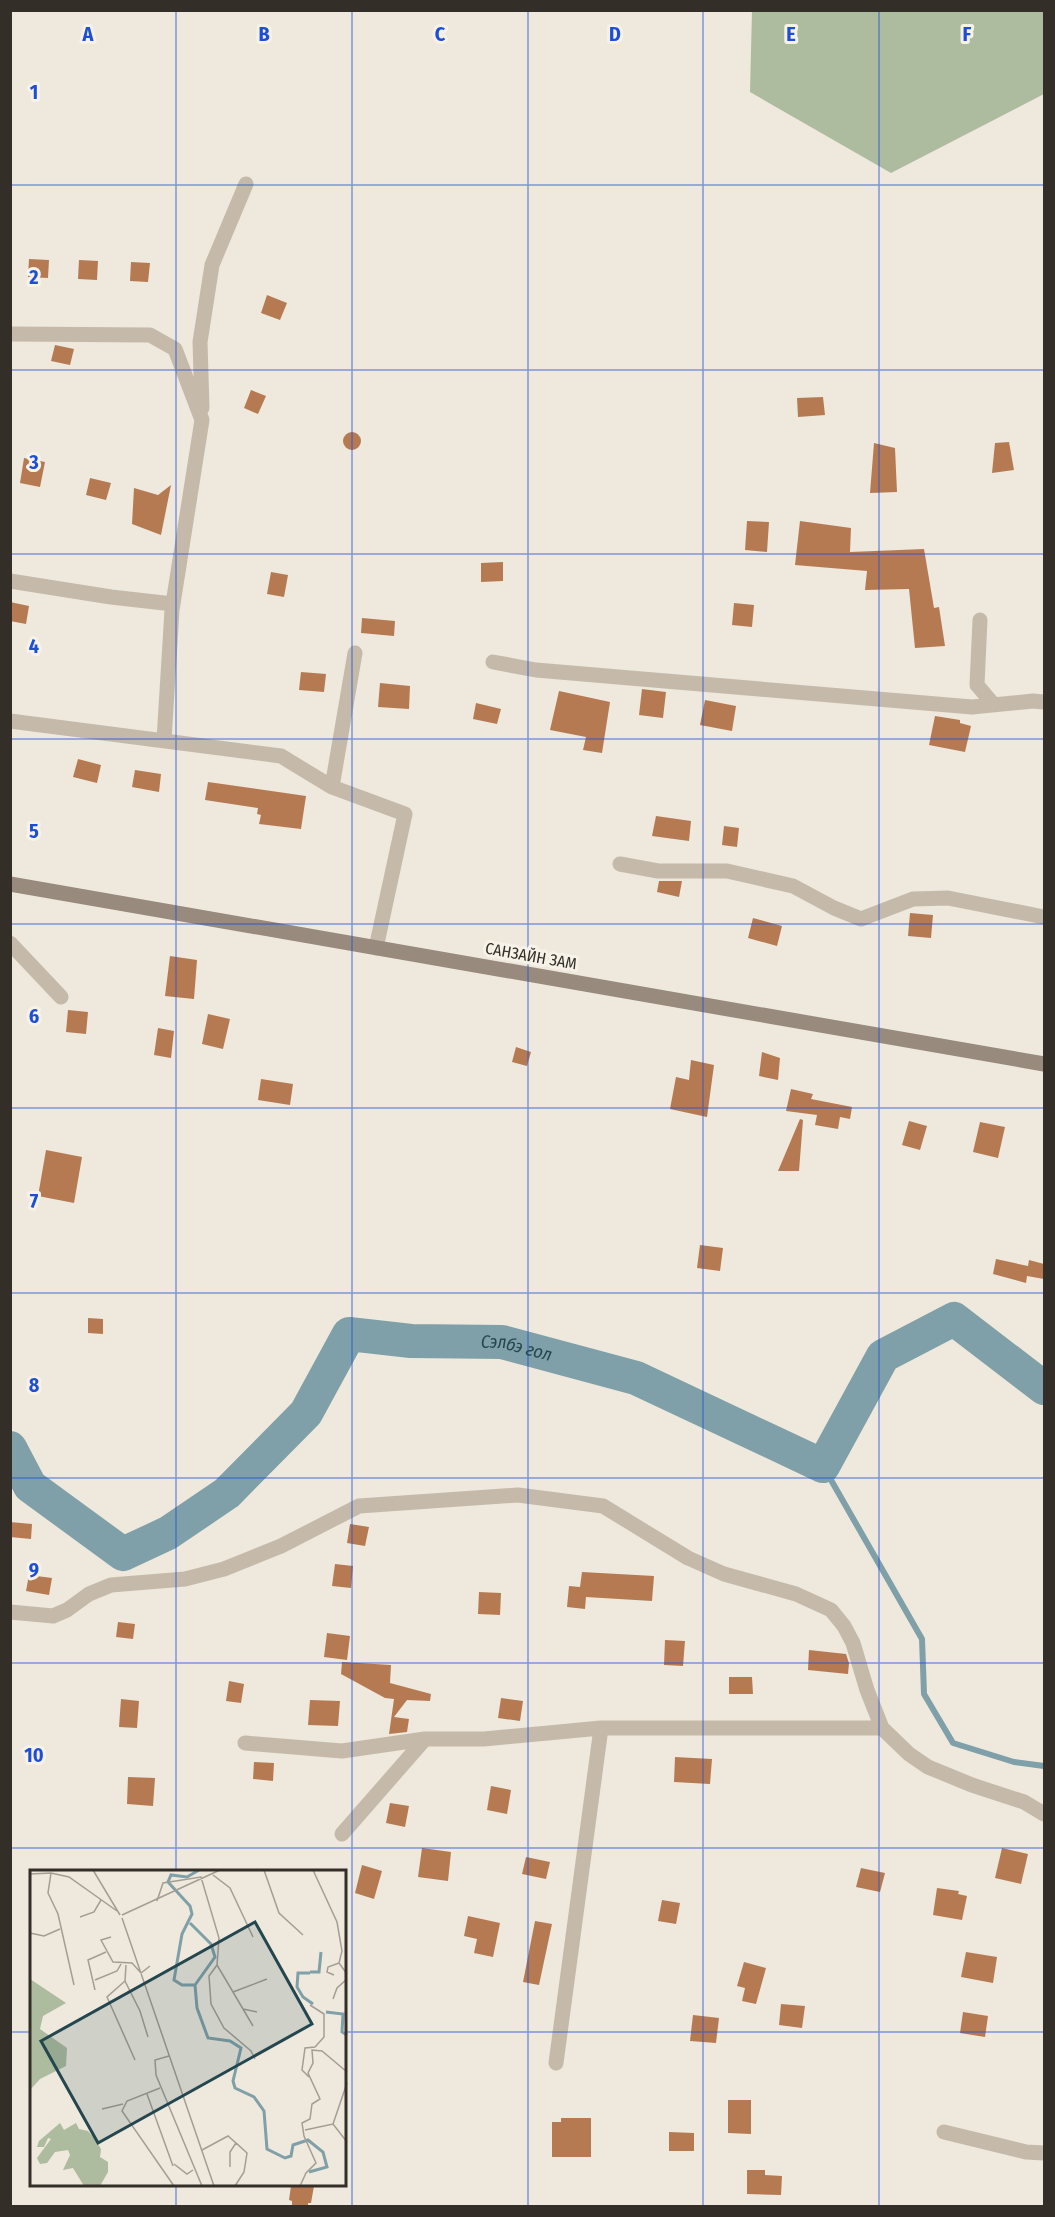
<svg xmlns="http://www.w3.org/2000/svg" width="1055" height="2217" font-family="'Fira Sans Condensed',sans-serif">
<rect width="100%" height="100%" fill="#eee9dc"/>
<path fill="#adbb9e" d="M 752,11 L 1044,11 L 1044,94 L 891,173 L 750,92 Z"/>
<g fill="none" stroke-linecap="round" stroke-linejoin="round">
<path stroke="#7fa0a8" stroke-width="6" d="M 823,1466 L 922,1639 L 924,1694 L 953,1743 L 1014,1762 L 1044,1766"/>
<path stroke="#7fa0a8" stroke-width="34" id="s1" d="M 10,1448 L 30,1486 L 123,1554 L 168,1533 L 227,1493 L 306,1413 L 349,1334 L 411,1341 L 502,1342 L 636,1378 L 823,1466 L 883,1356 L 954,1319 L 1044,1388"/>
</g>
<path fill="#b67a53" d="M 29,259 L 49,260 L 48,278 L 28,277 Z
M 79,260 L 98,261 L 97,280 L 78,279 Z
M 131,262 L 150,263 L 148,282 L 130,281 Z
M 267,295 L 287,303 L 280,320 L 261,313 Z
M 55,345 L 74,349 L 70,365 L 51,361 Z
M 251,390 L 266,396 L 258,414 L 244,408 Z
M 823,397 L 825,415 L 798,417 L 797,398 Z
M343 441a9 9 0 1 1 18 0a9 9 0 1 1-18 0Z
M 1009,442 L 1014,470 L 992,473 L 995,443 Z
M 874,443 L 895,448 L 897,492 L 870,493 Z
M 24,458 L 45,462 L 40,487 L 20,483 Z
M 90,478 L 111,483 L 106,500 L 86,495 Z
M 171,485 L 161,535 L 132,524 L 134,488 L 158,495 Z
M 747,521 L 769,522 L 767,552 L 745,550 Z
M 800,521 L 851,528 L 850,552 L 924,549 L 934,608 L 939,607 L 945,646 L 915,648 L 909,589 L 865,590 L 867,571 L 795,565 Z
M 503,562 L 503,581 L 481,582 L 481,563 Z
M 271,572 L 288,575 L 284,597 L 267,594 Z
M 10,602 L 29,606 L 26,624 L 10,621 Z
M 734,603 L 754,605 L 752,627 L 732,625 Z
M 362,618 L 395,621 L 394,636 L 361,633 Z
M 301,672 L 326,674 L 324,692 L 299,690 Z
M 380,683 L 410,686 L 409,709 L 378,707 Z
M 642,689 L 666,692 L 663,718 L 639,715 Z
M 559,691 L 610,702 L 602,753 L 583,750 L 586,737 L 550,730 Z
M 705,700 L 736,706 L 732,731 L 700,725 Z
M 476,703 L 501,709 L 497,724 L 473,719 Z
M 935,716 L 960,720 L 960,723 L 971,726 L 965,752 L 929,745 Z
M 78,759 L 101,765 L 97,783 L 73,777 Z
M 135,770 L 161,774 L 159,792 L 132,787 Z
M 208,782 L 306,796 L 301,829 L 259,824 L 261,815 L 257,814 L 258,808 L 205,800 Z
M 656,816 L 691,821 L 689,841 L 652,836 Z
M 724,826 L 739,828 L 737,847 L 722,845 Z
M 659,881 L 682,881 L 679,897 L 657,892 Z
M 910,913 L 933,915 L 931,938 L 908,936 Z
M 753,918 L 782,926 L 777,946 L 748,938 Z
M 170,956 L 197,960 L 194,999 L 165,996 Z
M 68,1010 L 88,1012 L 86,1034 L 66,1032 Z
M 208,1014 L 230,1019 L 223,1049 L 202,1044 Z
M 158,1028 L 174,1031 L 171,1058 L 154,1055 Z
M 516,1047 L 531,1052 L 527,1066 L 512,1062 Z
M 762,1052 L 780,1058 L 778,1080 L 759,1076 Z
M 691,1060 L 714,1065 L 707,1117 L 670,1109 L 676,1077 L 689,1080 Z
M 261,1079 L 293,1084 L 290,1105 L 258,1100 Z
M 791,1089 L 813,1094 L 811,1099 L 852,1107 L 850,1119 L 840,1117 L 838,1129 L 815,1125 L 817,1115 L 786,1111 Z
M 800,1119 L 803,1120 L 799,1171 L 778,1171 Z
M 909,1121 L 927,1126 L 920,1150 L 902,1145 Z
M 980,1122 L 1005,1127 L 998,1158 L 973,1152 Z
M 46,1150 L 82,1157 L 74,1203 L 38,1196 Z
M 700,1245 L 723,1248 L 720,1271 L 697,1268 Z
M 996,1259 L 1028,1266 L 1029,1260 L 1044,1264 L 1044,1279 L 1027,1276 L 1026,1283 L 993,1274 Z
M 88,1318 L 103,1319 L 103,1334 L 88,1333 Z
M 10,1522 L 32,1524 L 31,1539 L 10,1537 Z
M 350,1524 L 369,1527 L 365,1546 L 347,1543 Z
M 335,1564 L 353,1566 L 351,1588 L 332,1586 Z
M 582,1572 L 654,1576 L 652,1601 L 586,1597 L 585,1609 L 567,1607 L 569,1586 L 580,1587 Z
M 29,1575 L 52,1578 L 49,1595 L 26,1591 Z
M 479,1592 L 501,1593 L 500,1615 L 478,1614 Z
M 118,1622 L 135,1624 L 133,1639 L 116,1637 Z
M 327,1633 L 350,1636 L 347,1660 L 324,1657 Z
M 665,1640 L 685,1641 L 683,1666 L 664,1665 Z
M 809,1650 L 846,1654 L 849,1663 L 848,1674 L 808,1670 Z
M 342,1662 L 391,1665 L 390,1683 L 431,1694 L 430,1701 L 407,1700 L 394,1717 L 409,1719 L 407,1732 L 389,1734 L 394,1699 L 385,1698 L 341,1674 Z
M 729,1677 L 752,1677 L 753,1694 L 729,1694 Z
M 229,1681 L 244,1684 L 241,1703 L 226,1701 Z
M 501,1698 L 523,1701 L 520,1721 L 498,1718 Z
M 121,1699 L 139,1701 L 137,1728 L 119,1727 Z
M 310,1700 L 340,1701 L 338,1726 L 308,1725 Z
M 675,1757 L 712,1759 L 710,1784 L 674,1782 Z
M 254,1762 L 274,1763 L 273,1781 L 253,1779 Z
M 128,1777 L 155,1778 L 153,1806 L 127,1804 Z
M 491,1786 L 511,1790 L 507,1814 L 487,1810 Z
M 390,1803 L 409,1806 L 405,1827 L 386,1823 Z
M 422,1848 L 451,1852 L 448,1881 L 418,1877 Z
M 1002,1848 L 1028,1854 L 1021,1884 L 995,1878 Z
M 526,1857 L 550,1862 L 546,1879 L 522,1874 Z
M 362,1865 L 382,1871 L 374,1899 L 355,1893 Z
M 861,1868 L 885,1873 L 880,1892 L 856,1887 Z
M 937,1888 L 959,1891 L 958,1894 L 967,1896 L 962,1920 L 933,1915 Z
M 662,1900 L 680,1903 L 676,1924 L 658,1921 Z
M 468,1916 L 500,1923 L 493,1957 L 474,1953 L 477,1939 L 464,1936 Z
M 535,1921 L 552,1924 L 539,1985 L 523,1982 Z
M 966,1952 L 997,1957 L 993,1983 L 961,1977 Z
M 744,1962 L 766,1968 L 756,2004 L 742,2001 L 745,1988 L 737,1986 Z
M 781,2004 L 805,2006 L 802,2028 L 779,2025 Z
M 963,2012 L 988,2016 L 985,2037 L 960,2033 Z
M 693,2015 L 719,2018 L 716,2043 L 690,2041 Z
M 728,2100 L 751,2100 L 751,2134 L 728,2133 Z
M 561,2118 L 591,2118 L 591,2157 L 552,2157 L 552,2122 L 561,2122 Z
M 669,2132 L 694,2133 L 694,2151 L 669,2151 Z
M 747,2170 L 765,2170 L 765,2175 L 782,2176 L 781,2195 L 747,2194 Z
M 291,2186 L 314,2186 L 311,2203 L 308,2203 L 308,2206 L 292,2206 L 292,2201 L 289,2200 Z"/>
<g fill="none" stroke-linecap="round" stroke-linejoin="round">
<path stroke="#c5baaa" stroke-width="15" d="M 10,334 L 150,335 L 175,349 L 202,420 L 172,610 L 164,740
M 202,408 L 200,342 L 212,265 L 246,184
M 10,581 L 111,597 L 173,604
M 980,620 L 977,685 L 994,705
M 493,662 L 536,670 L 972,707 L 1033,701 L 1044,702
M 10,721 L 281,756 L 332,787 L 405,814 L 376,948
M 332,787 L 355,653
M 620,864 L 658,871 L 727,871 L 793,886 L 834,908 L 861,919 L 913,899 L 948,898 L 1044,917
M 10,943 L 61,997
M 10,1612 L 53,1616 L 67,1610 L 89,1594 L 111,1585 L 185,1579 L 224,1569 L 281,1546 L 359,1506 L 518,1495 L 603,1506 L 688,1558 L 724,1574 L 796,1594 L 831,1610 L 844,1626 L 853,1643 L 867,1690 L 882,1728
M 245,1743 L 342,1751 L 425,1739
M 342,1834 L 425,1739 L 484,1739 L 601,1728
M 556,2063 L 601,1728 L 882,1728 L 909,1754 L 928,1767 L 972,1785 L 1024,1802 L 1044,1814
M 944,2132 L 1026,2152 L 1044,2153"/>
<path stroke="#988a7c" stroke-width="15" d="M 10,884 L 1044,1064"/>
</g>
<path fill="none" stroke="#1d4ed8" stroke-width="1.5" stroke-opacity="0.55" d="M 176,10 L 176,1872M 352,10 L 352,2206M 528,10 L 528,2206M 703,10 L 703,2206M 879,10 L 879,2206M 10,185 L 1044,185M 10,370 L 1044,370M 10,554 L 1044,554M 10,739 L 1044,739M 10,924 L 1044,924M 10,1108 L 1044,1108M 10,1293 L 1044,1293M 10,1478 L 1044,1478M 10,1663 L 1044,1663M 10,1848 L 1044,1848M 10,2032 L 32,2032M 345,2032 L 1044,2032M 176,2186 L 176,2206"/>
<g text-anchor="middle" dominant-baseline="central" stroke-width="6" stroke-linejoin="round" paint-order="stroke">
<g font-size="16" fill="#332e28" stroke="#f7f2e8">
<text transform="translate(531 956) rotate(10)">САНЗАЙН ЗАМ</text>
</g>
<g font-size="18" font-style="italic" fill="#23464f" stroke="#f7f2e8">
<text stroke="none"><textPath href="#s1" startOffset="650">Сэлбэ гол</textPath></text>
</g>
</g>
<g transform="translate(30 1870)">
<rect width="316" height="316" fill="#eee9dc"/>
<path d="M 0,109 L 36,133 L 13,146 L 10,159 L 37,178 L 36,196 L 10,209 L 0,220 ZM 30,253 L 34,260 L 46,253 L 49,259 L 58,261 L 65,269 L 71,279 L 70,287 L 78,292 L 78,302 L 70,316 L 54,316 L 43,298 L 33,300 L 40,285 L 38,280 L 25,282 L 17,293 L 10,294 L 7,288 L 21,269 L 18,268 L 14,277 L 7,277 L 9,271 Z" fill="#adbb9e"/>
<path fill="none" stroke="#7fa0a8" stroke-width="3" d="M 169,0 L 157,7 L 141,5 L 138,12 L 160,36 L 162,44 L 152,64 L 144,110 L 152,115 L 165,115 L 167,138 L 178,168 L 200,171 L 211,178 L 203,211 L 205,218 L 224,227 L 234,241 L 237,279 L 255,288 L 261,286 L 263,275 L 278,270 L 293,282 L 297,297 L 279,302M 160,53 L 181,74 L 185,87 L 165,115M 280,102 L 289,102 L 291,82M 280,103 L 268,103 L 267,117 L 273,127 L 283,134M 296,142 L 313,144 L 312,162 L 317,165"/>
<path fill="none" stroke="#a39e94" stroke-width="1.5" d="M 63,0 L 90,45M 234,0 L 249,43 L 273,65M 283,0 L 307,52 L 312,81 L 309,93 L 317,104M 21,3 L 18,23 L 28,44 L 44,115M 0,4 L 21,3 L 39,7 L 87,41M 183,5 L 200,18 L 223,67M 127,31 L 133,13 L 171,7 L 189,68 L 187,95 L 203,122 L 237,109M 92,45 L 190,0M 50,47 L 64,42 L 71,30M 92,48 L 184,316M 0,63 L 14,66 L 30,59M 81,67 L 71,70 L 83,92 L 102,93 L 111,103 L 120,96M 96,95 L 95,111 L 110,141 L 118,167M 187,95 L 179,106 L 181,134 L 194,158 L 221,181 L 225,189M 304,105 L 297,102 L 298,97 L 309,93M 65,110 L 87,101 L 91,94M 95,111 L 77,127 L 105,190M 65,120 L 58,90 L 76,82M 203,122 L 213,139 L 227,142M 303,129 L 307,118 L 317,109M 213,139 L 223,156M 139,186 L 125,190 L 126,205 L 172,316M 279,207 L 272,200 L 275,178 L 285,177 L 294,167 L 294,144 L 280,135M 130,218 L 97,231 L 92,241 L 144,316M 117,224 L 143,296M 72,239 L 93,234M 303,254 L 317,213M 275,260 L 303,254 L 317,272M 172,280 L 198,266 L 206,273M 144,294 L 157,304 L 163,300M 200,297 L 200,282 L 206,273 L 217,283 L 214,302 L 205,316M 270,316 L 276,303 L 286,293 L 274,266 L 272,253 L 280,249 L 282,234 L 290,229 L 278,203 L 283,193 L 282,180 L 292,181 L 317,202"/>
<path fill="#23464f" fill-opacity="0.15" stroke="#23464f" stroke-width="3" d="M 225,52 L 282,154 L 68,273 L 11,171 Z"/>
<rect width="316" height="316" fill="none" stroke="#332e28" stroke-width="3"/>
</g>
<g font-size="20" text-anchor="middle" font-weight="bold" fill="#1d4ed8" stroke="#f7f2e8" stroke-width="6" stroke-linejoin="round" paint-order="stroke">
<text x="88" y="41">A</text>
<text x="264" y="41">B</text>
<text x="440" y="41">C</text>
<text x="615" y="41">D</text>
<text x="791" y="41">E</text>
<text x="967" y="41">F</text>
<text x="34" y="99">1</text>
<text x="34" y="284">2</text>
<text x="34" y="469">3</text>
<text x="34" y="653">4</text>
<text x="34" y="838">5</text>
<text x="34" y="1023">6</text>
<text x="34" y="1208">7</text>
<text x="34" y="1392">8</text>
<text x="34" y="1577">9</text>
<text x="34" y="1762">10</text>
</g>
<rect width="1055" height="2217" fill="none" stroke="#332e28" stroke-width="24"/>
</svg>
